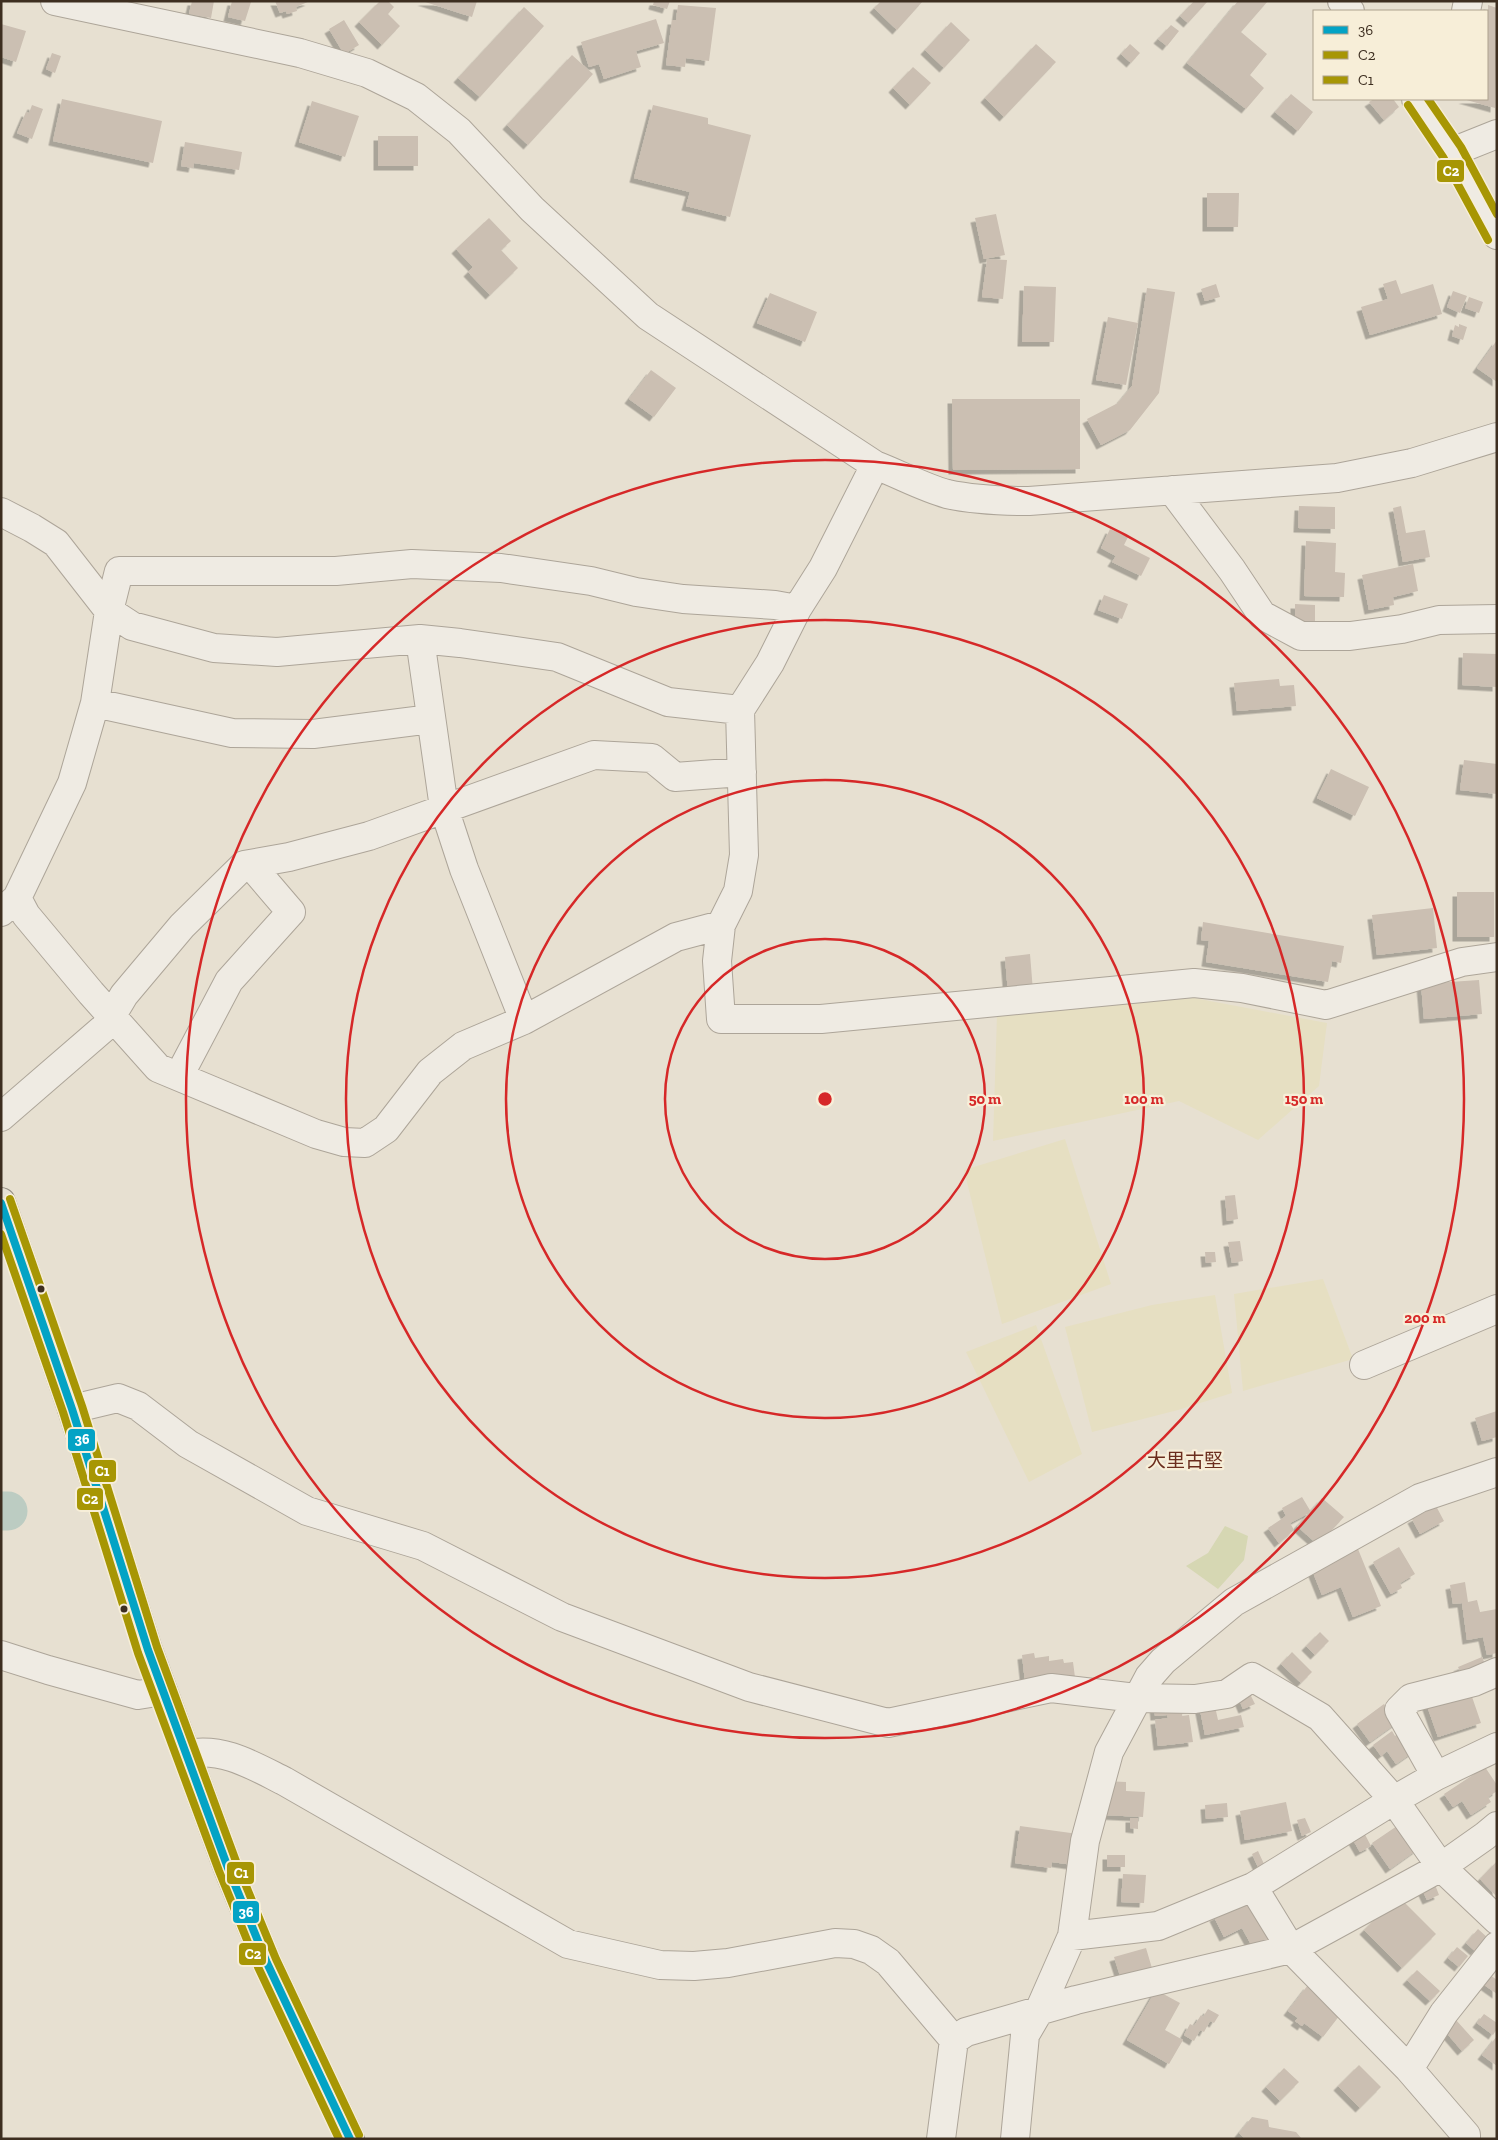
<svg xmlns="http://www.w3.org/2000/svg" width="1498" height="2140" font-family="'Zilla Slab','Noto Sans JP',serif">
<defs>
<filter id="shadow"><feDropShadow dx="-4.5" dy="4.5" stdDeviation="0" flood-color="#0004"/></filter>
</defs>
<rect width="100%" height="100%" fill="#e7e0d1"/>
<path fill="#e6dfc2" d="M 1194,998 L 1327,1023 L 1319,1086 L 1258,1140 L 1179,1101 L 993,1141 L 997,1015 Z
M 1065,1139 L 1111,1284 L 1002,1324 L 964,1170 Z
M 1323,1279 L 1353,1359 L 1243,1391 L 1234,1294 Z
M 1215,1295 L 1232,1393 L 1178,1410 L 1092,1432 L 1065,1327 L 1152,1305 Z
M 1036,1325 L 1082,1454 L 1029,1482 L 966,1352 Z"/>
<path fill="#d6d7b3" d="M 1225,1526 L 1248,1536 L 1244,1560 L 1218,1589 L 1186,1566 L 1208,1553 Z"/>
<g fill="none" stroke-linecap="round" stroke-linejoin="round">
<path stroke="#bcccc2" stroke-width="39" d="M 1,1511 L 8,1511"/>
</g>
<path fill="#cbbfb2" filter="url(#shadow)" d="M 192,1 L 214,1 L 211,18 L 189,14 Z
M 232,1 L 251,2 L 245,21 L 228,17 Z
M 275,1 L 310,1 L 296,7 L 297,11 L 287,14 L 286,11 L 280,13 Z
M 380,1 L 388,1 L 394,7 L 388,14 L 400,26 L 382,45 L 359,22 Z
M 422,1 L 477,1 L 472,17 Z
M 654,1 L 670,1 L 667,9 L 653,5 Z
M 881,1 L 923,1 L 897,30 L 874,8 Z
M 1194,1 L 1208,1 L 1188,23 L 1180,16 Z
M 1238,1 L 1268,1 L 1241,32 L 1267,54 L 1250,75 L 1264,88 L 1246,109 L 1187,63 Z
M 678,5 L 716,8 L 709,61 L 686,58 L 685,67 L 666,65 L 672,20 L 676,20 Z
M 1488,5 L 1497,8 L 1495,108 L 1463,99 L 1487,99 Z
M 524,7 L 544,26 L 480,97 L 458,78 Z
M 656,19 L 664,43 L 636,51 L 641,67 L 604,79 L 599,64 L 589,67 L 581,42 Z
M 344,20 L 359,45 L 344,54 L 329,29 Z
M 951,22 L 970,40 L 944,68 L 925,50 Z
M 1,24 L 26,31 L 16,62 L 1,57 Z
M 1171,25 L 1179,31 L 1167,46 L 1158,39 Z
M 1036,44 L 1056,62 L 1004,117 L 985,98 Z
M 1130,44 L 1140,53 L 1131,63 L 1121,54 Z
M 52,53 L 61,56 L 55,73 L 46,69 Z
M 572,55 L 593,74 L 528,145 L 507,125 Z
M 913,67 L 931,83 L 910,105 L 893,88 Z
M 1291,94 L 1313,112 L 1298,131 L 1275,112 Z
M 62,99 L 162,121 L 153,163 L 53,141 Z
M 1374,99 L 1393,99 L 1399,107 L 1384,120 L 1369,102 Z
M 312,101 L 359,116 L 345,157 L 299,142 Z
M 32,105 L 43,109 L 32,139 L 17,133 L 26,112 L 29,113 Z
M 653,105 L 708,118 L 708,124 L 751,135 L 730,217 L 686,206 L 690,192 L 634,178 Z
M 378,136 L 418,136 L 418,166 L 378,166 Z
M 185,142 L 242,152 L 239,170 L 194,163 L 193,168 L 181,166 Z
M 1207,193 L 1239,193 L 1238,227 L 1207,227 Z
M 996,214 L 1005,255 L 984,259 L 975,218 Z
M 489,218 L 511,241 L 501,250 L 518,268 L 490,295 L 468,272 L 473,267 L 456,249 Z
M 987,259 L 1007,260 L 1003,299 L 982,297 Z
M 1396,280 L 1401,294 L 1433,284 L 1442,314 L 1370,335 L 1361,307 L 1388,299 L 1383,284 Z
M 1216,284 L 1220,297 L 1205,301 L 1201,289 Z
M 1024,286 L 1056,287 L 1054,342 L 1022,342 Z
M 1147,288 L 1175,292 L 1159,393 L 1130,430 L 1101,445 L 1087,419 L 1118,403 L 1132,386 Z
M 1453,291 L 1467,296 L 1460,313 L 1447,307 Z
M 770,293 L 817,312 L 805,342 L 757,323 Z
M 1469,297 L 1483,302 L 1479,313 L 1465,308 Z
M 1108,317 L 1138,323 L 1126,385 L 1096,380 Z
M 1459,324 L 1467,327 L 1463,340 L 1452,336 L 1455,325 L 1459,327 Z
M 1497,340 L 1497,382 L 1477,368 Z
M 651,370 L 676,388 L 654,417 L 629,399 Z
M 952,399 L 1080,399 L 1080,469 L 953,470 Z
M 1299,506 L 1335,507 L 1335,529 L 1298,528 Z
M 1401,506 L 1406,533 L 1425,530 L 1430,557 L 1403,562 L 1393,508 Z
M 1110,529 L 1128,537 L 1124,545 L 1150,558 L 1141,576 L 1112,562 L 1116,556 L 1101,548 Z
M 1306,541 L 1336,543 L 1335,572 L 1345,573 L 1344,597 L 1304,596 Z
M 1413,564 L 1418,591 L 1393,597 L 1394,605 L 1369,610 L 1362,575 Z
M 1104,595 L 1128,604 L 1122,619 L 1098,610 Z
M 1295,604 L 1315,605 L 1315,623 L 1295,623 Z
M 1463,653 L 1497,654 L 1497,687 L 1462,685 Z
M 1279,679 L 1280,686 L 1294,685 L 1296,706 L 1237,711 L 1234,683 Z
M 1464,760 L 1497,764 L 1497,794 L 1460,790 Z
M 1331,769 L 1369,787 L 1355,816 L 1317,798 Z
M 1457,892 L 1494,892 L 1494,937 L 1457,937 Z
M 1433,908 L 1437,948 L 1377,955 L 1372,915 Z
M 1203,922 L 1344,946 L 1341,963 L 1332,961 L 1328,982 L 1206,962 L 1209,941 L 1201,940 Z
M 1030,954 L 1033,991 L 1008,993 L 1005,957 Z
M 1479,980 L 1482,1014 L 1424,1019 L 1421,984 Z
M 1235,1195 L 1238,1219 L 1227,1221 L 1225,1196 Z
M 1240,1241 L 1243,1261 L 1232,1263 L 1228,1242 Z
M 1205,1252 L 1215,1252 L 1216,1262 L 1206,1263 Z
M 1497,1411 L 1497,1437 L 1482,1441 L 1475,1418 Z
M 1302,1497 L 1311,1512 L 1290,1523 L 1294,1530 L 1279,1543 L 1268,1528 L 1286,1516 L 1282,1508 Z
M 1322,1498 L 1344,1517 L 1318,1545 L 1297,1526 Z
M 1436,1506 L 1444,1521 L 1420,1534 L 1412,1519 Z
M 1399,1547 L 1415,1574 L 1400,1583 L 1402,1588 L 1391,1594 L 1373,1562 Z
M 1358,1549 L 1381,1606 L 1353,1617 L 1341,1587 L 1322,1595 L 1312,1570 Z
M 1465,1582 L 1468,1602 L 1477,1600 L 1480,1612 L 1497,1609 L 1497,1653 L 1487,1655 L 1483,1637 L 1467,1640 L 1462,1603 L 1453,1604 L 1450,1585 Z
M 1320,1632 L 1329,1641 L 1315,1655 L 1306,1646 Z
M 1292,1652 L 1312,1672 L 1301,1683 L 1281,1664 Z
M 1034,1653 L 1035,1658 L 1049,1656 L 1049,1661 L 1063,1659 L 1064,1663 L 1073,1662 L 1076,1685 L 1026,1691 L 1022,1655 Z
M 1482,1657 L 1488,1671 L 1464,1680 L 1458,1667 Z
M 1469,1688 L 1481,1723 L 1438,1737 L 1426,1703 Z
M 1249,1692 L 1255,1704 L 1243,1709 L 1238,1697 Z
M 1214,1702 L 1218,1720 L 1241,1715 L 1244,1727 L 1205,1735 L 1199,1705 Z
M 1184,1703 L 1187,1713 L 1182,1714 L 1182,1716 L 1189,1715 L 1193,1742 L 1158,1746 L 1155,1720 L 1168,1718 L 1167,1715 L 1155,1716 L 1154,1705 Z
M 1384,1704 L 1398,1722 L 1370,1742 L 1357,1724 Z
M 1403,1730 L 1416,1750 L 1396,1764 L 1387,1751 L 1381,1756 L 1373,1745 L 1392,1731 L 1395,1736 Z
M 1485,1767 L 1497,1785 L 1497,1791 L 1488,1797 L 1491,1802 L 1471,1815 L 1462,1801 L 1453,1807 L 1444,1794 Z
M 1104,1781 L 1126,1782 L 1126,1791 L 1145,1792 L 1143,1817 L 1103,1815 Z
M 1286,1802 L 1292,1831 L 1245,1840 L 1240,1811 Z
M 1227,1803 L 1228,1817 L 1206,1819 L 1205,1805 Z
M 1130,1818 L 1138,1818 L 1138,1829 L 1130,1828 Z
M 1305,1818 L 1311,1832 L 1302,1836 L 1297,1820 Z
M 1400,1824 L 1418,1849 L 1390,1869 L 1372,1843 Z
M 1020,1826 L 1078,1834 L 1073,1865 L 1052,1862 L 1051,1868 L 1015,1863 Z
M 1361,1827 L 1371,1846 L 1360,1852 L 1349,1833 Z
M 1258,1851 L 1264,1864 L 1258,1867 L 1252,1854 Z
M 1107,1855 L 1125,1855 L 1125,1867 L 1107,1867 Z
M 1497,1861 L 1497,1897 L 1480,1879 Z
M 1123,1874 L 1146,1875 L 1144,1903 L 1121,1902 Z
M 1434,1882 L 1439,1895 L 1427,1900 L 1421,1887 Z
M 1254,1896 L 1276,1938 L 1254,1950 L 1242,1928 L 1224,1937 L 1214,1917 Z
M 1398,1896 L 1436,1934 L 1402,1968 L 1364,1930 Z
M 1478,1929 L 1488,1938 L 1475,1951 L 1466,1943 Z
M 1457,1947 L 1468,1956 L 1459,1967 L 1448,1958 Z
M 1146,1948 L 1154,1975 L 1123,1985 L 1114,1957 Z
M 1417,1970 L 1440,1991 L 1430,2001 L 1407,1980 Z
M 1490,1975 L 1497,1980 L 1497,1994 L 1483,1984 Z
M 1308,1985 L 1343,2011 L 1323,2037 L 1304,2023 L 1302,2026 L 1295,2021 L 1298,2018 L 1288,2011 Z
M 1156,1990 L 1180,2003 L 1165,2030 L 1183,2040 L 1169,2064 L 1127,2040 Z
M 1208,2009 L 1219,2015 L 1214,2023 L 1210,2021 L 1204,2032 L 1200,2030 L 1194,2041 L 1184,2035 L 1190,2024 L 1194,2026 L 1201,2015 L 1203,2017 Z
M 1484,2014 L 1497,2023 L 1497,2029 L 1493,2035 L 1477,2023 Z
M 1456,2020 L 1474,2040 L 1462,2051 L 1444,2030 Z
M 1497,2036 L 1497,2066 L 1482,2055 Z
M 1359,2065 L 1381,2087 L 1360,2108 L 1338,2086 Z
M 1284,2068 L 1299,2082 L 1280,2101 L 1266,2087 Z
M 1252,2117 L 1268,2120 L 1269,2127 L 1296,2132 L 1302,2139 L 1245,2139 L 1239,2133 Z"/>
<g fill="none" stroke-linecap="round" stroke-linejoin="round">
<g stroke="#ada599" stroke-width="30">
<path id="minor" d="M 55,1 L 300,53 L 367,73 L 416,97 L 459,131 L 532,209 L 648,316 L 875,465 C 899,474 922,487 947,494 C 974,500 1001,501 1029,501 L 1337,478 L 1412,463 L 1497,437
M 1342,1 L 1350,11
M 1466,11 L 1468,1
M 1416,99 L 1452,152 L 1497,235
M 1452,152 L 1497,134
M 875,465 L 823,568 L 797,609 L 770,663 L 740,710 L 744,855 L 738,891 L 721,925 L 717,961 L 721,1019 L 821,1019 L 1194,983 L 1242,988 L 1326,1005 L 1462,962 L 1497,957
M 1172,490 L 1232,570 L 1262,615 L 1301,636 L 1350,636 L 1402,629 L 1439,620 L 1497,619
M 1,512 L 32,528 L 56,543 L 109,611 L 132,626 L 214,648 L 277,652 L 420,639 L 460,643 L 557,657 L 668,702 L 740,710
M 420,639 L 444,808 L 464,869 L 524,1020
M 95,703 L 232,733 L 313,734 L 431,719
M 17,898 L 26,915 L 91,993 L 158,1068 L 316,1134 L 344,1142 L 365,1143 L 386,1129 L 430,1072 L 463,1046 L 524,1020 L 676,937 L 721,925
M 1,912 L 17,898 L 72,783 L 95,703 L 109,611 L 119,571 L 336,571 L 412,564 L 501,568 L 591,581 L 636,592 L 683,599 L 775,605 L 797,609
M 179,1076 L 229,981 L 291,912 L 250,864
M 1,1117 L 105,1027 L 124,995 L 182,926 L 244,865 L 289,857 L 369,836 L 594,755 L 652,758 L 675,777 L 742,772
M 1364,1365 L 1497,1309
M 72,1409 L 118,1398 L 138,1406 L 188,1444 L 307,1511 L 423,1546 L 562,1617 L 749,1687 L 888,1723 L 1051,1688 L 1136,1698 L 1195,1699 L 1227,1694 L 1252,1677 L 1320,1717 L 1394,1800 L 1436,1776 L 1399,1710 L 1411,1698 L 1474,1682 L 1497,1672
M 1,1655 L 48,1670 L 138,1695 L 163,1691
M 187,1754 C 223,1747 252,1765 284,1781 L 568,1944 L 660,1965 L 694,1966 L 728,1963 L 835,1943 L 854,1944 L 871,1950 L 888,1962 L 954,2040 L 966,2032 L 1076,2000 L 1291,1949 L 1441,1867 L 1485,1836 L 1497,1826
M 1436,1776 L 1497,1747
M 1253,1887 L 1291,1949 L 1409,2069
M 1072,1936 L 1158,1926 L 1253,1887 L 1394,1800 L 1441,1867 L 1497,1920
M 941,2139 L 954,2040
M 1015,2139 L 1025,2035 L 1039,2011 L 1072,1936 L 1085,1841 L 1109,1752 L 1149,1677 L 1163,1661 L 1234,1602 L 1420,1498 L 1497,1472
M 1466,2139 L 1466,2135 L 1409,2069 L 1444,2013 L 1497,1946"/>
</g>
<g stroke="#928b80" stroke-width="30">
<path id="major" d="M 1,1202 L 72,1409 L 148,1650 L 228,1868 L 267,1963 L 350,2139"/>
</g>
<use href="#minor" stroke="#efebe3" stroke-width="28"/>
<use href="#major" stroke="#e6e1d4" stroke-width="28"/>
<g stroke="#f7eed8" stroke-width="11">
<path id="bus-1" d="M 1,1203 L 72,1409 L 148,1650 L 228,1868 L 267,1963 L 350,2139"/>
</g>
<g stroke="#f7eed8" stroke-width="11">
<path id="bus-2" d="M 1408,105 L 1443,157 L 1488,240
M 1,1234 L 63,1412 L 138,1653 L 219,1871 L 258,1967 L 339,2139"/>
</g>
<g stroke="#f7eed8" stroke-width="11">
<path id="bus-3" d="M 1428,99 L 1461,147 L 1497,214
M 10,1199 L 82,1406 L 157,1647 L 237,1864 L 276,1959 L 359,2135"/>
</g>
<use href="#bus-1" stroke="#03a3c5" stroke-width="8"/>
<use href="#bus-2" stroke="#a79604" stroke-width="8"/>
<use href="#bus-3" stroke="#a79604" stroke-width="8"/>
</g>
<g fill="none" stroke="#d62828" stroke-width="2.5">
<circle cx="825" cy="1099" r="160"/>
<circle cx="825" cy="1099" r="319"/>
<circle cx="825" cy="1099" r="479"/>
<circle cx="825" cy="1099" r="639"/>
</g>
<g fill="#3d2e20" stroke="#f7eed8" stroke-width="2">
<circle cx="41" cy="1289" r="4.5"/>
<circle cx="124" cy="1609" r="4.5"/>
</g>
<g text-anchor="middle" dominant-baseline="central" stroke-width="4.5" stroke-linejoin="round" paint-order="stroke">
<g font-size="19" fill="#6b2e1e" stroke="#f7eed8">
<text x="1185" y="1460">大里古堅</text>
</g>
</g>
<circle cx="825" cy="1099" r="8" fill="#d62828" stroke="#f7eed8" stroke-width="2.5"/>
<g font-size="15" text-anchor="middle" font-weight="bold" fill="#d62828" stroke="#f7eed8" stroke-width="4.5" stroke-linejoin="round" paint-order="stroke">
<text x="985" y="1104">50 m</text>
<text x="1144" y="1104">100 m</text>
<text x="1304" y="1104">150 m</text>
<text x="1425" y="1323">200 m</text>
</g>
<g stroke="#f7eed8" stroke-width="2">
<rect x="1436" y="159" width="29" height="24" rx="5" fill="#a79604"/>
<rect x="67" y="1428" width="29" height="24" rx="5" fill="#03a3c5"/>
<rect x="88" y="1459" width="29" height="24" rx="5" fill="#a79604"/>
<rect x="76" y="1487" width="28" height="24" rx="5" fill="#a79604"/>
<rect x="226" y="1861" width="29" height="24" rx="5" fill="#a79604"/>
<rect x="232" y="1900" width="28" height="24" rx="5" fill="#03a3c5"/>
<rect x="238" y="1942" width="29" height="24" rx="5" fill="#a79604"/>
</g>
<g font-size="14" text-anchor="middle" font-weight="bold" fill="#fff">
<text x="1451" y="176">C2</text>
<text x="82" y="1444">36</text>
<text x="102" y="1476">C1</text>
<text x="90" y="1504">C2</text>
<text x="241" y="1878">C1</text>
<text x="246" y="1917">36</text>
<text x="253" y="1959">C2</text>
</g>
<rect width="1498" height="2140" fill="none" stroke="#3d2e20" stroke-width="5"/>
<rect x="1313" y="10" width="175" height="90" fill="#f7eed8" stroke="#ada18e"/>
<rect x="1323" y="26" width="25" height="8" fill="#03a3c5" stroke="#ada18e"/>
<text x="1358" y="35" font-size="15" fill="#3d2e20">36</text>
<rect x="1323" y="51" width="25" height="8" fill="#a79604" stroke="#ada18e"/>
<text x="1358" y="60" font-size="15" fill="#3d2e20">C2</text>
<rect x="1323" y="76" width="25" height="8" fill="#a79604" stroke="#ada18e"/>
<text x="1358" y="85" font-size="15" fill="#3d2e20">C1</text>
</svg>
